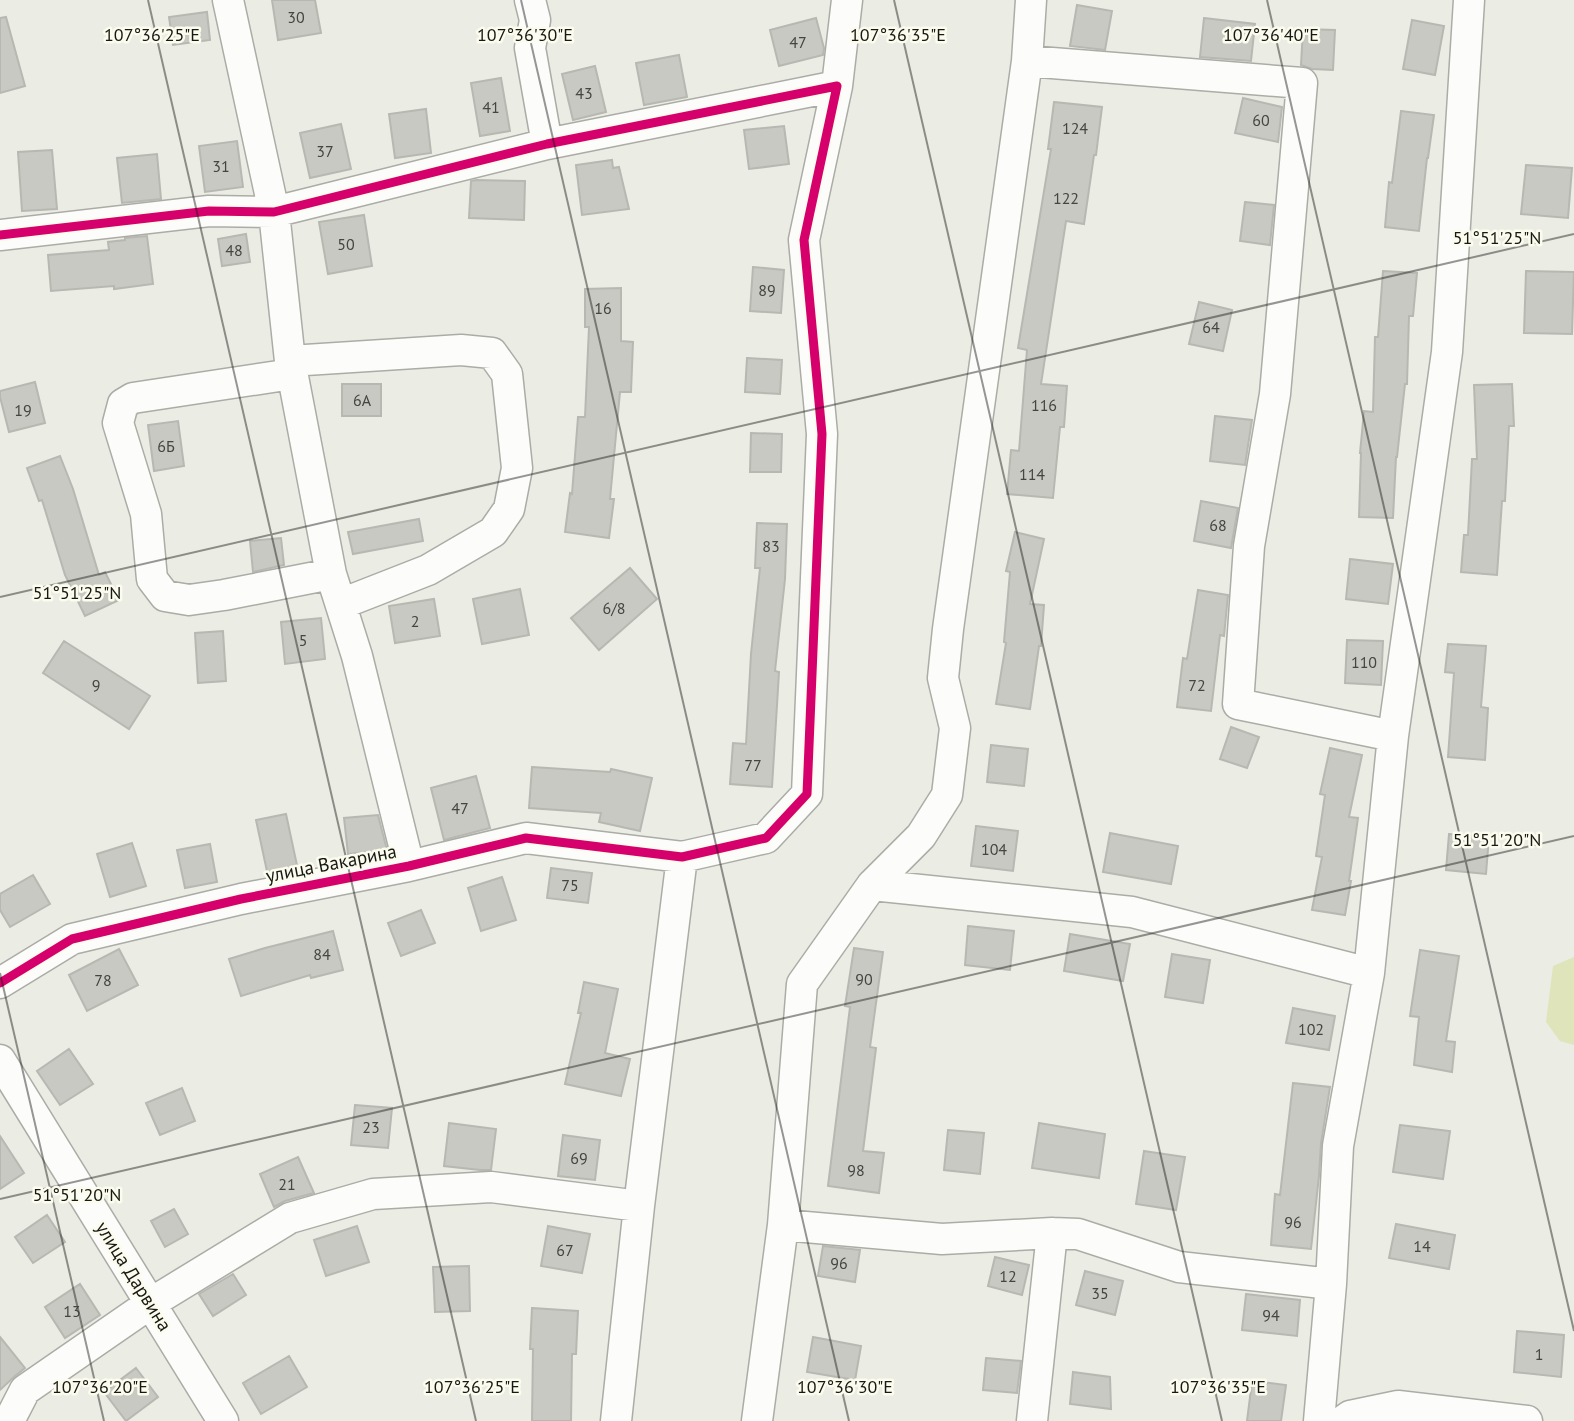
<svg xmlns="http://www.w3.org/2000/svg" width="1574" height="1421" font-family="'PT Sans',sans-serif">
<rect width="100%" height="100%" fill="#ebece4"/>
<path fill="#e0e4bb" d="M 1574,957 L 1574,1045 L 1560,1041 L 1546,1022 L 1553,966 Z"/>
<path fill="#c8c9c3" stroke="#b7b8b1" stroke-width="2" d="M 272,0 L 315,0 L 321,33 L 278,40 Z
M 1077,5 L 1112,11 L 1105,50 L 1070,46 Z
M 207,12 L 210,40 L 173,45 L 169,17 Z
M 6,17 L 25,86 L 0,93 L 0,18 Z
M 816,18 L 824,48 L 823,55 L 779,66 L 770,30 Z
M 1204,18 L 1255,24 L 1251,61 L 1200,57 Z
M 1412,20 L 1444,26 L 1435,75 L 1403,69 Z
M 1303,29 L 1335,30 L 1333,70 L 1312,69 L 1301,65 Z
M 679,55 L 687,97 L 644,105 L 636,63 Z
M 595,66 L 606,112 L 573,120 L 562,74 Z
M 501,78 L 510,131 L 480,136 L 471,83 Z
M 1243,98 L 1282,107 L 1278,142 L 1235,133 Z
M 1054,102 L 1102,107 L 1096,155 L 1094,155 L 1084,224 L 1066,221 L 1041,384 L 1067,386 L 1064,427 L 1060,427 L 1053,498 L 1007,494 L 1011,450 L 1019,451 L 1027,350 L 1018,348 L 1051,149 L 1048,149 Z
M 426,109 L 431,153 L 395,158 L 389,114 Z
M 1401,111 L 1434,115 L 1428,158 L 1427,158 L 1419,231 L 1385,227 L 1389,182 L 1392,183 Z
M 341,124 L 351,169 L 310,178 L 300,133 Z
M 784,126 L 789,164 L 749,169 L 744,130 Z
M 237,141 L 243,187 L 205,192 L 199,146 Z
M 52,150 L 57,209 L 22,211 L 18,152 Z
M 157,154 L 161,199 L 122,203 L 117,158 Z
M 612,160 L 613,168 L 619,167 L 629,209 L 582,215 L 576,165 Z
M 1526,165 L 1572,168 L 1568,218 L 1521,214 Z
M 476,180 L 525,181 L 524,220 L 469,218 L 471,181 Z
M 1245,202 L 1274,205 L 1270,245 L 1240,241 Z
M 364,215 L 372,266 L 328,274 L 319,222 Z
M 246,234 L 250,262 L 222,266 L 218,239 Z
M 147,236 L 153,284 L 114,289 L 114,286 L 51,291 L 48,255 L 109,250 L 108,242 L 125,240 L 125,238 Z
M 753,267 L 784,270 L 781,313 L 750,311 Z
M 1383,271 L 1417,273 L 1413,316 L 1409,316 L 1407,384 L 1405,384 L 1397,457 L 1396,457 L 1393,518 L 1359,517 L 1361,453 L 1360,453 L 1364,411 L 1373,412 L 1375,337 L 1378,337 Z
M 1526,271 L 1574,272 L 1572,334 L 1524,333 Z
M 621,288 L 621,341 L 633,342 L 631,392 L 620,392 L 610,499 L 614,499 L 609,538 L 565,532 L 570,493 L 572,494 L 578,417 L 585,417 L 589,327 L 585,327 L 585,289 Z
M 1199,302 L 1232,310 L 1223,351 L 1189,344 Z
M 747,358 L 782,360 L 780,394 L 745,392 Z
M 35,382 L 45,423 L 9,432 L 0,397 L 0,391 Z
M 342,384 L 381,384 L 381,416 L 342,416 Z
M 1512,384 L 1514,426 L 1509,426 L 1505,501 L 1502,501 L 1497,575 L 1461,572 L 1464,535 L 1468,535 L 1472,459 L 1477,459 L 1474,385 Z
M 1215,416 L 1252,420 L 1245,465 L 1210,461 Z
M 178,421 L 184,466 L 154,471 L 148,425 Z
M 751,433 L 782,434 L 781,472 L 750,472 Z
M 60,456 L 73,489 L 99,575 L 105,572 L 119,600 L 85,616 L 65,575 L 42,500 L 39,501 L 27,468 Z
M 1201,501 L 1238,508 L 1231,548 L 1194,541 Z
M 419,519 L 423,541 L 353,554 L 348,532 Z
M 757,523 L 787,524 L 785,579 L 775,671 L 779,672 L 772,787 L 730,784 L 733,743 L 746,744 L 751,654 L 760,568 L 755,568 Z
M 1015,532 L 1044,539 L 1030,604 L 1044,605 L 1041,646 L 1039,646 L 1030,709 L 996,704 L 1006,643 L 1004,642 L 1010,572 L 1006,571 Z
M 281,538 L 284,565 L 253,572 L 250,541 Z
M 1350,559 L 1393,564 L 1388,604 L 1346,599 Z
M 630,568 L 657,599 L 599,650 L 571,618 Z
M 520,589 L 529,635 L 482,644 L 473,599 Z
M 1198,590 L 1228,595 L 1224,636 L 1220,635 L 1211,711 L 1177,707 L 1183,658 L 1187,659 Z
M 434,599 L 440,636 L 395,643 L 389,606 Z
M 321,618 L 325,659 L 285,664 L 281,622 Z
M 223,631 L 226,681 L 198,683 L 195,633 Z
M 1347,640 L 1383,641 L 1381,685 L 1345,683 Z
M 64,641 L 150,696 L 129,729 L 43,673 Z
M 1448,644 L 1486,646 L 1481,707 L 1488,708 L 1485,760 L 1448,757 L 1454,673 L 1445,672 Z
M 1231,727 L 1259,737 L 1247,768 L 1220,759 Z
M 991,745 L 1028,749 L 1024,786 L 987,782 Z
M 1330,748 L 1362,755 L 1349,817 L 1358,818 L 1349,881 L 1351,881 L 1345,915 L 1312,910 L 1322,857 L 1316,856 L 1325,795 L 1320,794 Z
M 532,767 L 610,772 L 611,769 L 652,778 L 640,831 L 599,822 L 601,813 L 529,808 Z
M 476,776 L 490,828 L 444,840 L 431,788 Z
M 286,814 L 298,870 L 268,876 L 256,820 Z
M 378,815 L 387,850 L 348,854 L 344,818 Z
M 976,826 L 1018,831 L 1013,871 L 971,866 Z
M 1110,833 L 1178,846 L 1171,884 L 1103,872 Z
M 1449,834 L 1489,837 L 1486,874 L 1446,870 Z
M 132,843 L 146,886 L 110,897 L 97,854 Z
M 210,844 L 217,882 L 185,888 L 177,850 Z
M 551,868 L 592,873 L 588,903 L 547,898 Z
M 33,875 L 50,904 L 10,927 L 0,910 L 0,894 Z
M 502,877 L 516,920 L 481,931 L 468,888 Z
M 421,910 L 435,943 L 401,956 L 388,923 Z
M 968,926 L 1014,931 L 1010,970 L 965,965 Z
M 333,931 L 343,970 L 311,978 L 310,975 L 241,996 L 229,959 L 265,948 Z
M 1070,934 L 1130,944 L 1123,981 L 1064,971 Z
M 854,948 L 883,952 L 870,1047 L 876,1048 L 863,1151 L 884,1153 L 879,1193 L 828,1186 L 850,1007 L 845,1006 Z
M 119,949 L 138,985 L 87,1011 L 69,975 Z
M 1420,950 L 1459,956 L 1446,1041 L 1455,1042 L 1452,1072 L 1414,1065 L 1419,1017 L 1410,1016 Z
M 1172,954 L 1210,960 L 1203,1003 L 1165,997 Z
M 584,982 L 618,989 L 605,1053 L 630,1059 L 621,1096 L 565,1084 L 581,1013 L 578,1013 Z
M 1293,1008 L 1335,1016 L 1329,1050 L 1286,1043 Z
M 69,1049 L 93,1084 L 60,1105 L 37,1071 Z
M 1293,1083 L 1330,1087 L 1321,1143 L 1319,1176 L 1311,1249 L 1271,1245 L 1275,1194 L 1280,1195 Z
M 182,1088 L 195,1121 L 160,1135 L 146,1103 Z
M 355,1105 L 392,1108 L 388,1148 L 351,1145 Z
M 449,1123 L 496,1129 L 491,1170 L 480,1170 L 444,1166 Z
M 1039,1123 L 1105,1134 L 1099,1178 L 1032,1168 Z
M 1400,1125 L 1450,1131 L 1443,1179 L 1393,1172 Z
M 948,1130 L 984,1133 L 980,1174 L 944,1170 Z
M 563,1135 L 600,1140 L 595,1180 L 558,1176 Z
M 0,1136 L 24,1173 L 0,1189 Z
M 1144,1151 L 1185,1157 L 1176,1210 L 1136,1204 Z
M 298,1157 L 314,1193 L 285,1201 L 274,1207 L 260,1174 Z
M 174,1209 L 188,1234 L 165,1247 L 151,1221 Z
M 47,1215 L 65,1242 L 33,1263 L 15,1237 Z
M 1396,1224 L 1455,1235 L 1449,1269 L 1389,1258 Z
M 357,1226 L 369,1262 L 326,1276 L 314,1240 Z
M 548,1226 L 590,1234 L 582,1273 L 541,1266 Z
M 823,1246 L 860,1250 L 855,1282 L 818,1276 Z
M 995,1257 L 1029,1265 L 1022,1295 L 988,1286 Z
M 469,1266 L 470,1311 L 435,1312 L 433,1267 Z
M 1085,1271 L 1123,1281 L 1115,1315 L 1076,1305 Z
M 233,1274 L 246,1295 L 213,1316 L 199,1294 Z
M 80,1284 L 100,1315 L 65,1338 L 45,1307 Z
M 1246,1294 L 1300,1300 L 1297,1336 L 1242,1330 Z
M 532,1308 L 578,1311 L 576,1354 L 572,1354 L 571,1421 L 532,1421 L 533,1349 L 530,1349 Z
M 1517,1331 L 1564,1335 L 1561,1377 L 1514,1372 Z
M 0,1337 L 25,1368 L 15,1376 L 0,1390 Z
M 813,1337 L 861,1346 L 855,1380 L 807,1372 Z
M 289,1356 L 307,1387 L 261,1414 L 243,1383 Z
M 986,1358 L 1021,1361 L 1017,1393 L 983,1390 Z
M 136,1368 L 158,1397 L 126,1421 L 104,1392 Z
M 1073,1372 L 1110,1377 L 1111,1409 L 1070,1404 Z
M 1252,1381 L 1286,1385 L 1281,1421 L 1247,1421 Z"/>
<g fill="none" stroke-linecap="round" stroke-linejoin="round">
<g stroke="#acaca6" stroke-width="33">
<path id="minor" d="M 228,0 L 274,212 L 290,361 L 331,574 L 357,656 L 409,866
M 530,0 L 535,20 L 530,48 L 547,144
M 1027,61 L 1302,83 L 1275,394 L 1249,546 L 1238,704 L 1393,736
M 837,86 L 847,0
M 0,235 L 209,211 L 274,212 L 547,144 L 837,86 L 804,240 L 822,434 L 807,794 L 766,838 L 682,857 L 526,838 L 409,866 L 241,899 L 72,939 L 0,983
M 290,361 L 461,350 L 492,353 L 507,374 L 517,468 L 509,509 L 493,532 L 428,570 L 341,604
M 292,374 L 133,398 L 123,404 L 118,423 L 146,514 L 152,579 L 165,596 L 189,600 L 224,595 L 331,574
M 872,885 L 921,836 L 947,795 L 955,728 L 943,678 L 948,629 L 1027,61 L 1031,0
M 1369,973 L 1393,736 L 1447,352 L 1469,0
M 0,1060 L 223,1421
M 783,1225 L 942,1239 L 1052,1233 L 1078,1234 L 1179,1267 L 1331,1284
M 9,1421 L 25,1390 L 151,1303 L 290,1218 L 373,1194 L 491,1187 L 639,1206
M 616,1421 L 639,1206 L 682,857
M 757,1421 L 783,1225 L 802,984 L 872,885 L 1132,912 L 1369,973 L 1338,1146 L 1331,1284 L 1319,1421
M 1032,1421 L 1052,1233
M 1343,1421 L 1350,1416 L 1398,1406 L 1527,1421"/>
</g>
<use href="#minor" stroke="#fcfcfb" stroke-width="30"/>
<g stroke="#fbfcee" stroke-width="13">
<path id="cycleway" d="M 0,235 L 209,211 L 274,212 L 547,144 L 837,86 L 804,240 L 822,434 L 807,794 L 766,838 L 682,857 L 526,838 L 409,866 L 241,899 L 72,939 L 0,983"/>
</g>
<use href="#cycleway" stroke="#d6006c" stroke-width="9"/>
</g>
<path fill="none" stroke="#181914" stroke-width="2" stroke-opacity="0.45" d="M 148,0 L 476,1421M 521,0 L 849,1421M 894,0 L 1222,1421M 1267,0 L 1574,1331M 0,597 L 1574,234M 0,973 L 104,1421M 0,1199 L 1574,836"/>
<g text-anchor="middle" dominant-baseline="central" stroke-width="5" stroke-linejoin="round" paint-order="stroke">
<g font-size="16" fill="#444540">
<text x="296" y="17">30</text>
<text x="798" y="42">47</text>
<text x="584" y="93">43</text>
<text x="491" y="107">41</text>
<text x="1261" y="120">60</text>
<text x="1075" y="128">124</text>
<text x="325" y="151">37</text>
<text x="221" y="166">31</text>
<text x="1066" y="198">122</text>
<text x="346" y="244">50</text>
<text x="234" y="250">48</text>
<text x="767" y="290">89</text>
<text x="603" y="308">16</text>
<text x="1211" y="327">64</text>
<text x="362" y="400">6А</text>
<text x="1044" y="405">116</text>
<text x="23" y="410">19</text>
<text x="166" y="446">6Б</text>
<text x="1032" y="474">114</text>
<text x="1218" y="525">68</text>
<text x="771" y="546">83</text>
<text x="614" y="608">6/8</text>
<text x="415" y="621">2</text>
<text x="303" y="640">5</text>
<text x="1364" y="662">110</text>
<text x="96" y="685">9</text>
<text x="1197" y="685">72</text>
<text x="753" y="765">77</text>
<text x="460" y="808">47</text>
<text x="994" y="849">104</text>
<text x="570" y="885">75</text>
<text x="322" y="954">84</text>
<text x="864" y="979">90</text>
<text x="103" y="980">78</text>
<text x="1311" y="1029">102</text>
<text x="371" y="1127">23</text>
<text x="579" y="1158">69</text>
<text x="856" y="1170">98</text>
<text x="287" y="1184">21</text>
<text x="1293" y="1222">96</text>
<text x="1422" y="1246">14</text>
<text x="565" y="1250">67</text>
<text x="839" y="1263">96</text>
<text x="1008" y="1276">12</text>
<text x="1100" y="1293">35</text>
<text x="72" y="1311">13</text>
<text x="1271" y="1315">94</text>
<text x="1539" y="1354">1</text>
</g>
<g font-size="19" fill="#181914" stroke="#fbfcee">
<text transform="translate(331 863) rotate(-11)">улица Вакарина</text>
<text transform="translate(134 1276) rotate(58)">улица Дарвина</text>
</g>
</g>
<g font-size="18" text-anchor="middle" fill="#181914" stroke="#fbfcee" stroke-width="5" stroke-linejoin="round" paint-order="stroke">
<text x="152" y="41">107°36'25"E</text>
<text x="525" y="41">107°36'30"E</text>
<text x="898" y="41">107°36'35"E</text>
<text x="1271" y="41">107°36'40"E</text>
<text x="1497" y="244">51°51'25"N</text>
<text x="77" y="599">51°51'25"N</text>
<text x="1497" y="846">51°51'20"N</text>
<text x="77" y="1201">51°51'20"N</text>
<text x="100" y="1393">107°36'20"E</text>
<text x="472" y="1393">107°36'25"E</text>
<text x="845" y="1393">107°36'30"E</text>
<text x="1218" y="1393">107°36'35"E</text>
</g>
</svg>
